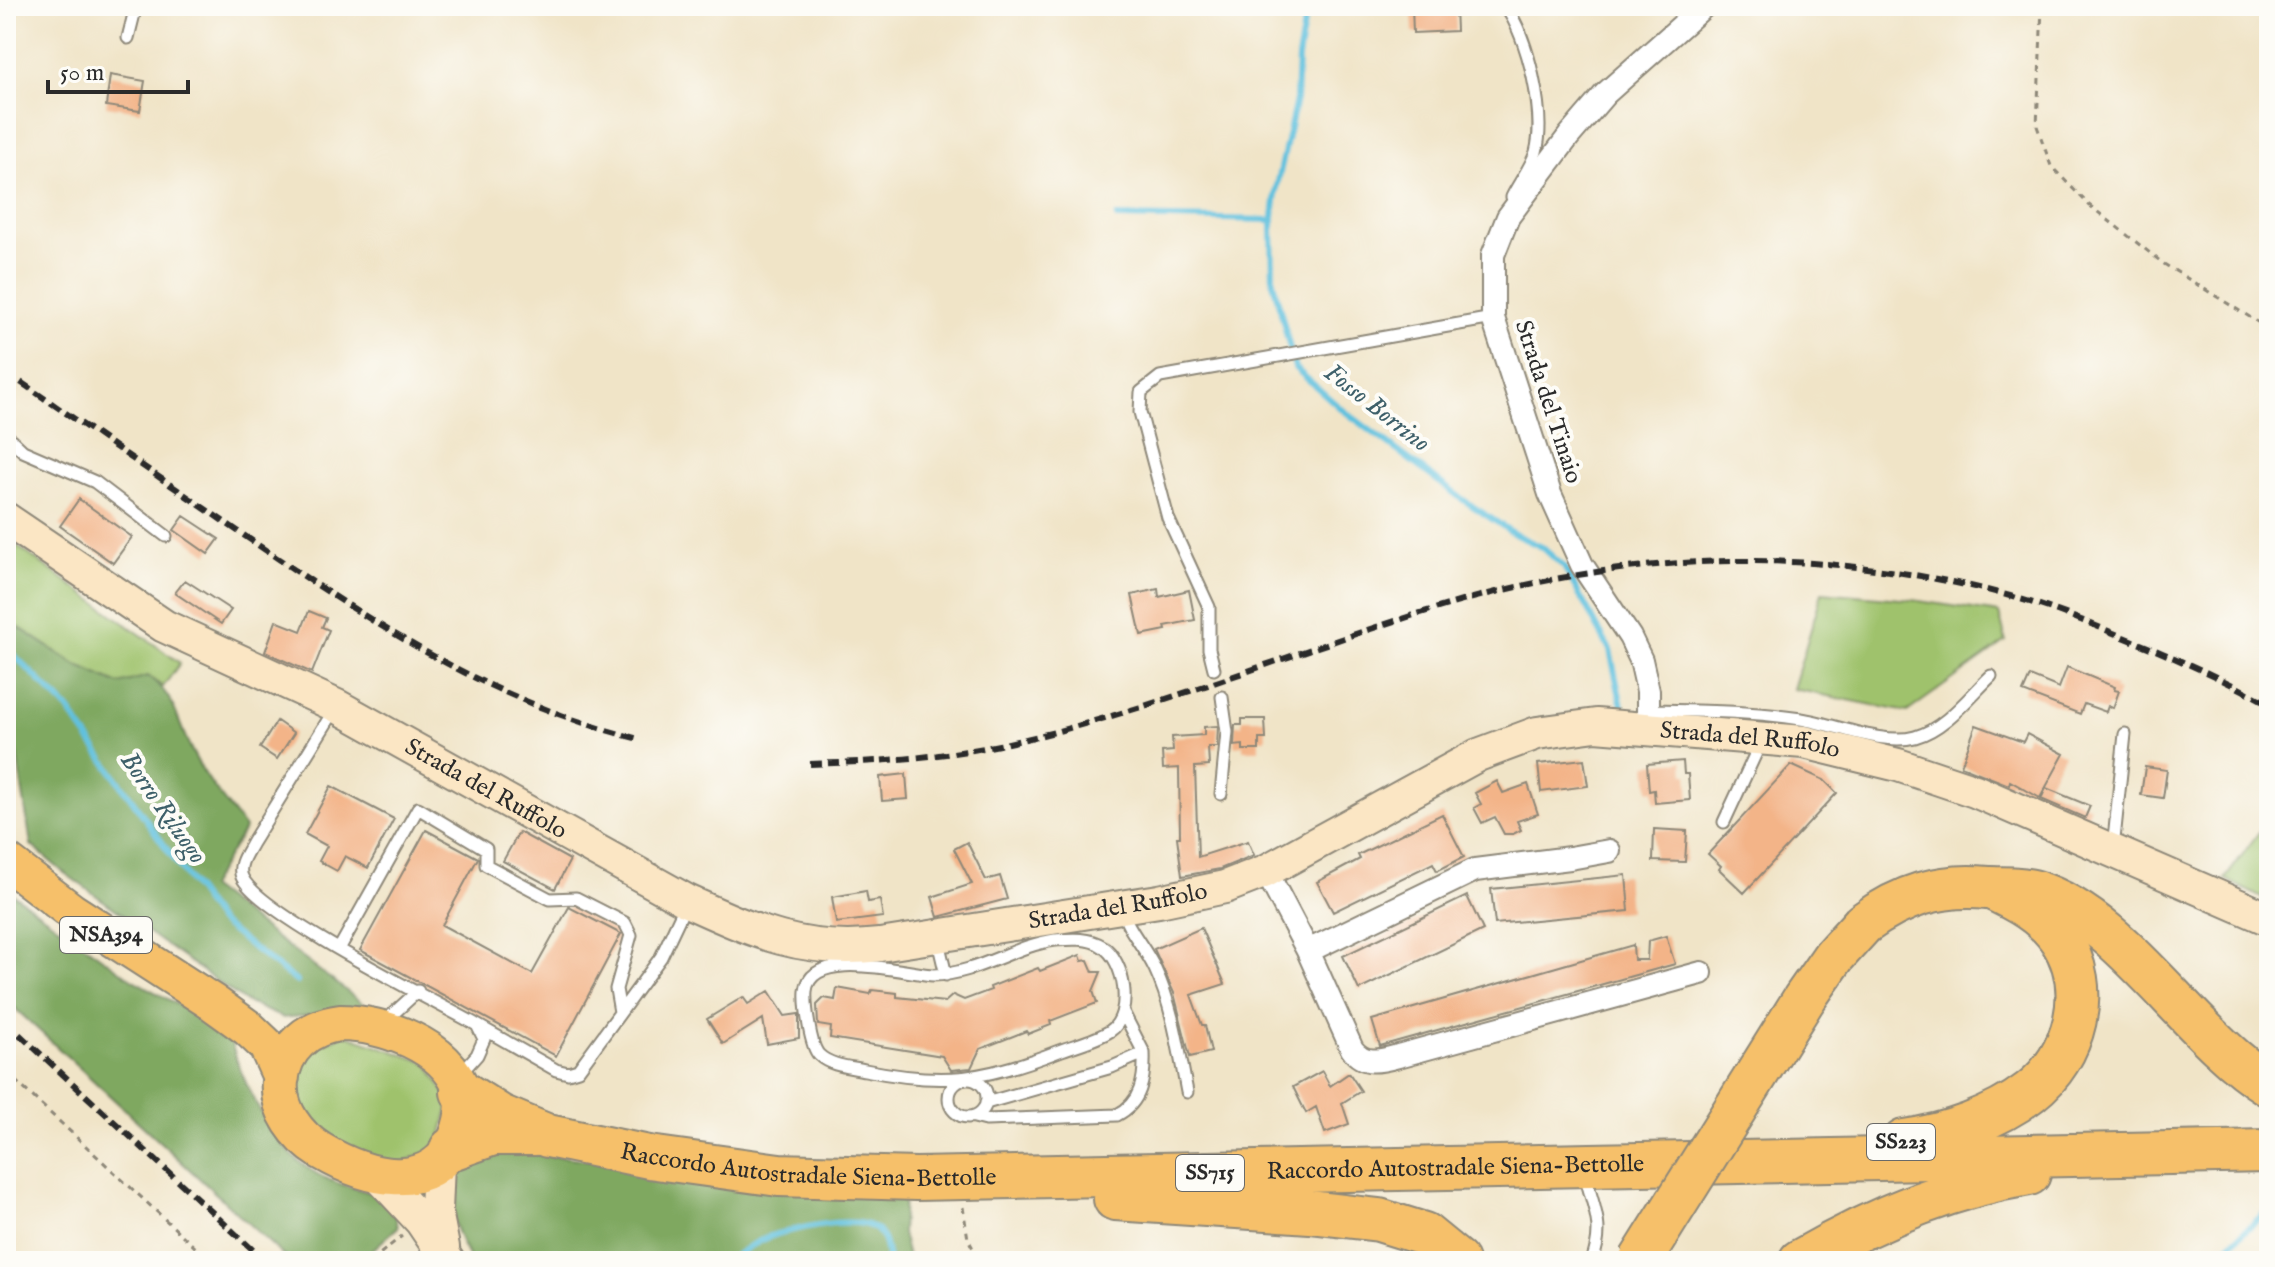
<svg xmlns="http://www.w3.org/2000/svg" width="2275" height="1267" font-family="'IM FELL English',serif">
<rect width="100%" height="100%" fill="#fdfcf7"/>
<filter id="ink" filterUnits="userSpaceOnUse"><feTurbulence type="fractalNoise" baseFrequency=".0125" numOctaves="2"/><feDisplacementMap in="SourceGraphic" scale="16" xChannelSelector="R" yChannelSelector="G"/><feConvolveMatrix kernelMatrix="1 2 1 2 8 2 1 2 1" color-interpolation-filters="sRGB"/></filter>
<filter id="wash" filterUnits="userSpaceOnUse"><feTurbulence type="fractalNoise" baseFrequency=".006" numOctaves="4" result="noise"/><feDisplacementMap in="SourceGraphic" scale="32" xChannelSelector="R" yChannelSelector="G"/><feGaussianBlur stdDeviation="1.8" result="paint"/><feColorMatrix in="noise" values="0 0 0 0 0 0 0 0 0 0 0 0 0 0 0 0 0 1.4 0 .05"/><feComposite in="paint" operator="in"/></filter>
<g filter="url(#wash)">
<rect width="100%" height="100%" fill="#f0e4c7"/>
<path fill="#9fc26c" stroke="#65764c" stroke-width="2" d="M 6,538 L 180,663 L 163,687 L 148,676 L 119,685 L 76,665 L 6,619 Z
M 1822,592 L 1912,600 L 1999,613 L 2006,641 L 1907,712 L 1793,689 Z
M 2269,818 L 2269,902 L 2225,879 Z
M 344,1034 L 427,1063 L 450,1101 L 439,1146 L 397,1166 L 336,1146 L 294,1103 C 294,1054 302,1054 344,1034 Z"/>
<path fill="#7fa860" stroke="#556a46" stroke-width="2" d="M 6,619 L 76,665 L 119,684 L 148,676 C 176,697 175,716 189,745 C 203,776 225,802 245,828 L 209,887 L 365,1005 L 356,1010 L 283,1018 L 246,1002 L 63,872 L 31,845 L 16,748 L 6,740 Z
M 6,889 L 133,980 L 229,1033 C 237,1072 269,1137 300,1162 C 311,1171 325,1179 338,1183 C 365,1193 393,1191 398,1227 L 360,1261 L 289,1261 L 6,1000 Z
M 486,1148 L 904,1196 L 902,1233 L 909,1261 L 471,1261 C 460,1243 444,1204 450,1183 C 455,1166 472,1156 486,1148 Z"/>
<g fill="none" stroke-linecap="round" stroke-linejoin="round">
<path stroke="#60c1de" stroke-width="6" d="M 1307,6 L 1298,58 L 1296,100 L 1277,186 L 1272,224 L 1273,282 L 1295,368 L 1339,407 L 1462,499 L 1516,535 L 1542,547 L 1564,567 L 1610,650 L 1624,716
M 1117,217 L 1273,220
M 6,647 L 67,708 L 218,921 L 297,982
M 555,1251 L 570,1261
M 728,1261 C 742,1251 760,1239 777,1234 C 801,1228 852,1215 874,1228 C 885,1235 886,1249 888,1261
M 2212,1261 L 2269,1209"/>
</g>
<g id="blocks">
<path fill="#f3b488" d="M 1412,6 L 1455,6 L 1456,31 L 1413,33 Z
M 110,75 L 145,81 L 140,111 L 106,106 Z
M 79,499 L 132,537 L 113,563 L 60,526 Z
M 184,516 L 219,539 L 208,554 L 174,530 Z
M 185,580 L 231,610 L 221,624 L 175,593 Z
M 1158,589 L 1159,597 L 1189,590 L 1195,620 L 1165,626 L 1166,630 L 1141,635 L 1132,595 Z
M 309,611 L 326,618 L 322,627 L 329,630 L 312,673 L 265,652 L 276,621 L 301,631 Z
M 2067,667 L 2115,687 L 2114,690 L 2119,691 L 2113,708 L 2108,706 L 2106,712 L 2084,704 L 2080,714 L 2023,692 L 2030,676 L 2059,688 Z
M 1242,719 L 1265,719 L 1266,739 L 1259,739 L 1259,750 L 1243,750 L 1243,745 L 1234,746 L 1235,725 L 1242,725 Z
M 277,721 L 294,733 L 277,759 L 260,748 Z
M 1976,725 L 2023,742 L 2027,734 L 2064,754 L 2040,798 L 2010,781 L 2009,785 L 1961,766 Z
M 1218,726 L 1217,747 L 1208,747 L 1209,766 L 1195,767 L 1198,857 L 1248,841 L 1254,855 L 1220,869 L 1182,876 L 1177,837 L 1180,837 L 1179,768 L 1163,769 L 1162,752 L 1173,751 L 1172,737 L 1204,735 L 1204,727 Z
M 1584,759 L 1588,786 L 1541,792 L 1538,764 Z
M 1683,761 L 1684,774 L 1688,774 L 1690,800 L 1655,803 L 1654,790 L 1649,791 L 1647,764 Z
M 1791,765 L 1824,780 L 1837,793 L 1744,893 L 1719,869 L 1721,866 L 1708,854 Z
M 2145,767 L 2167,770 L 2163,798 L 2141,795 Z
M 906,774 L 908,799 L 882,801 L 880,777 Z
M 1497,781 L 1503,793 L 1528,784 L 1538,814 L 1517,821 L 1521,830 L 1513,834 L 1504,834 L 1495,817 L 1482,823 L 1474,808 L 1481,804 L 1475,793 Z
M 331,786 L 394,819 L 368,868 L 345,856 L 337,871 L 319,861 L 327,846 L 305,834 Z
M 2046,788 L 2090,806 L 2085,818 L 2041,799 Z
M 1442,814 L 1464,857 L 1437,871 L 1433,863 L 1333,912 L 1317,882 L 1360,859 L 1358,855 Z
M 1654,829 L 1687,831 L 1685,862 L 1653,861 Z
M 426,830 L 478,858 L 442,925 L 532,974 L 569,907 L 621,934 L 556,1056 L 360,950 Z
M 519,832 L 570,860 L 555,889 L 503,861 Z
M 967,842 L 986,880 L 1000,876 L 1007,899 L 938,917 L 932,897 L 972,884 L 954,849 Z
M 1626,875 L 1629,911 L 1495,924 L 1491,889 Z
M 866,891 L 868,902 L 880,900 L 883,917 L 836,923 L 832,897 Z
M 1467,896 L 1483,930 L 1359,990 L 1343,956 Z
M 1201,928 L 1225,984 L 1191,995 L 1202,1025 L 1205,1025 L 1211,1052 L 1190,1057 L 1174,993 L 1154,949 Z
M 1666,936 L 1675,964 L 1380,1046 L 1372,1020 L 1633,945 L 1634,960 L 1647,960 L 1648,941 Z
M 1080,955 L 1082,961 L 1088,960 L 1093,972 L 1101,972 L 1093,991 L 1097,1003 L 1050,1021 L 1051,1025 L 1028,1034 L 1026,1031 L 980,1049 L 971,1068 L 951,1070 L 942,1056 L 830,1038 L 831,1027 L 818,1025 L 817,1005 L 824,998 L 835,1000 L 837,988 L 870,994 L 872,990 L 897,993 L 897,997 L 945,1002 L 953,995 L 964,1000 L 991,990 L 990,987 L 1038,968 L 1040,971 Z
M 769,991 L 785,1016 L 799,1014 L 799,1038 L 767,1044 L 763,1019 L 723,1044 L 707,1019 L 743,997 L 748,1004 Z
M 1322,1071 L 1330,1086 L 1349,1073 L 1361,1091 L 1342,1103 L 1349,1124 L 1325,1133 L 1316,1107 L 1306,1113 L 1293,1087 Z"/>
</g>
</g>
<g filter="url(#ink)">
<use href="#blocks" fill-opacity="0" stroke="#8e8879" stroke-width="2"/>
<g fill="none" stroke-linecap="round" stroke-linejoin="round">
<g stroke="#8e8879" stroke-width="15">
<path id="lane" d="M 1505,6 C 1528,36 1546,115 1536,152 C 1531,167 1519,183 1512,197
M 128,38 L 136,6
M 6,435 L 23,451 L 95,482 L 166,536
M 1214,669 L 1209,649 L 1209,607 L 1168,518 L 1140,412 L 1141,392 L 1160,377 L 1493,318
M 335,709 L 252,843 C 247,853 237,865 242,877 C 258,913 434,1001 477,1025 L 484,1039 L 477,1055 L 459,1075
M 1648,710 C 1699,711 1751,711 1801,719 C 1835,724 1883,746 1915,737 C 1945,729 1969,697 1991,676
M 1221,794 L 1227,732 L 1222,697
M 1724,822 L 1761,742
M 2113,849 L 2125,734
M 1121,908 C 1128,931 1145,947 1155,969 C 1173,1007 1179,1051 1187,1092
M 937,937 L 946,975
M 1055,940 C 1070,939 1088,937 1102,946 C 1125,960 1134,1015 1110,1031 C 1096,1040 1075,1045 1059,1051 C 984,1080 945,1086 865,1070 C 851,1067 830,1066 819,1055 C 810,1046 805,1004 806,991 C 810,946 909,974 933,975 C 976,975 1013,946 1055,940 Z
M 339,949 L 418,808 L 486,849 L 486,865 L 550,899 L 576,898 L 625,923 L 631,935 L 616,989 L 620,1012
M 1123,1012 L 1144,1053
M 383,1023 L 418,991
M 477,1025 L 556,1070 L 568,1073 L 578,1070 L 661,957 L 687,902
M949 1098a19 19 0 1 1 38 0a19 19 0 1 1-38 0Z
M 974,1117 L 986,1120 L 1117,1115 C 1141,1103 1145,1079 1144,1053 L 1112,1067 L 986,1103
M 1585,1173 C 1592,1207 1606,1224 1592,1261"/>
</g>
<g stroke="#8e8879" stroke-width="26">
<path id="street" d="M 1648,727 L 1648,691 L 1641,660 L 1630,637 L 1582,565 L 1550,494 L 1493,318 L 1493,255 L 1508,217 L 1569,136 L 1605,94 L 1704,6
M 1266,871 L 1308,951 L 1352,1049 C 1365,1067 1383,1060 1402,1055 L 1701,973
M 1308,951 L 1475,870 L 1570,858 L 1609,851"/>
</g>
<g stroke="#8e8879" stroke-width="36">
<g id="secondary">
<path id="s1" d="M 6,519 L 164,626 L 337,706 L 687,901 C 755,932 804,954 880,945 L 1159,901 L 1225,887 L 1266,871 L 1478,755 L 1537,733 L 1596,725 L 1804,742 L 1898,765 L 1975,791 L 2269,919"/>
<path d="M 438,1163 L 436,1211 L 443,1247"/>
<path d="M 378,1175 L 421,1221 L 448,1261"/>
</g>
</g>
<g stroke="#8e8879" stroke-width="40">
<path id="primary" d="M 6,861 L 71,911 L 212,1002 L 248,1028 L 267,1046 L 281,1077
M 340,1023 C 382,1023 446,1045 461,1089 C 466,1104 463,1122 457,1137 C 431,1197 365,1177 321,1151 C 298,1137 277,1110 280,1081 C 284,1047 308,1027 340,1023 Z"/>
</g>
<g stroke="#8e8879" stroke-width="46">
<g id="highway">
<path d="M 1863,924 C 1901,896 1940,883 1988,888 C 2004,889 2020,887 2036,892 C 2125,920 2188,1035 2269,1085"/>
<path id="s2" d="M 462,1092 L 500,1116 L 548,1136 L 649,1157 L 779,1175 L 916,1179 L 2269,1151"/>
<path d="M 1904,1141 C 1947,1135 1995,1119 2030,1092 C 2075,1058 2094,988 2060,938 C 2042,913 2018,901 1991,888"/>
<path d="M 451,1149 L 493,1134 L 535,1134"/>
<path d="M 1115,1199 L 1310,1212 L 1379,1220 L 1424,1234 L 1457,1261"/>
<path d="M 1800,1261 C 1871,1220 1948,1187 2029,1174"/>
</g>
</g>
<path stroke="#8e8879" stroke-width="3" stroke-dasharray="6 6" stroke-linecap="butt" d="M 2042,6 L 2037,126 L 2051,166 L 2089,205 L 2164,264 L 2269,329
M 2269,837 C 2263,847 2260,858 2269,867
M 6,1072 L 210,1261
M 963,1207 L 968,1239 L 980,1261
M 371,1261 L 402,1236"/>
<use href="#lane" stroke="#fff" stroke-width="11"/>
<use href="#street" stroke="#fff" stroke-width="22"/>
<use href="#secondary" stroke="#fbe6c4" stroke-width="32"/>
<use href="#primary" stroke="#f6c06b" stroke-width="36"/>
<use href="#highway" stroke="#f6c06b" stroke-width="42"/>
<path stroke="#2b2b2b" stroke-width="6" stroke-dasharray="12 6" stroke-linecap="butt" d="M 6,372 C 85,426 163,480 242,534 C 369,621 487,701 639,739
M 810,764 C 873,762 937,758 999,745 C 1157,712 1307,644 1462,601 C 1642,550 1830,547 2010,596 C 2054,608 2096,626 2138,643 C 2183,661 2227,681 2269,704
M 6,1022 L 265,1261"/>
<g stroke="#8e8879" stroke-width="46" stroke-linecap="butt">
<path id="highway-bridge" d="M 1640,1261 L 1804,999 L 1834,956 L 1863,924"/>
</g>
<use href="#highway-bridge" stroke="#f6c06b" stroke-width="42"/>
</g>
</g>
<g text-anchor="middle" dominant-baseline="central" stroke-width="8" stroke-linejoin="round" paint-order="stroke">
<g fill="#fdfcf7" stroke="#6a6a68" stroke-width="2">
<rect x="60" y="917" width="92" height="36" rx="6"/>
<rect x="1867" y="1124" width="68" height="36" rx="6"/>
<rect x="1176" y="1155" width="68" height="36" rx="6"/>
</g>
<g font-size="22" font-weight="bold" fill="#2b2b2b">
<text x="106" y="935">NSA394</text>
<text x="1901" y="1142">SS223</text>
<text x="1210" y="1173">SS715</text>
</g>
<g font-size="24" fill="#2b2b2b" stroke="#fdfcf7">
<text transform="translate(1548 402) rotate(72)">Strada del Tinaio</text>
<text stroke="none"><textPath href="#s1" startOffset="1896">Strada del Ruffolo</textPath></text>
<text stroke="none"><textPath href="#s1" startOffset="552">Strada del Ruffolo</textPath></text>
<text stroke="none"><textPath href="#s1" startOffset="1224">Strada del Ruffolo</textPath></text>
<text stroke="none"><textPath href="#s2" startOffset="360">Raccordo Autostradale Siena-Bettolle</textPath></text>
<text stroke="none"><textPath href="#s2" startOffset="1008">Raccordo Autostradale Siena-Bettolle</textPath></text>
</g>
<g font-size="26" font-style="italic" fill="#3e606a" stroke="#fdfcf7">
<text transform="translate(1377 408) rotate(38)">Fosso Borrino</text>
<text transform="translate(163 808) rotate(55)">Borro Riluogo</text>
</g>
</g>
<rect width="2275" height="1267" fill="none" stroke="#fdfcf7" stroke-width="32"/>
<path d="M48 80v12h140v-12" fill="none" stroke="#2b2b2b" stroke-width="4"/>
<text x="60" y="80" font-size="24" fill="#2b2b2b" stroke="#fdfcf7" stroke-width="6" paint-order="stroke">50 m</text>
</svg>
